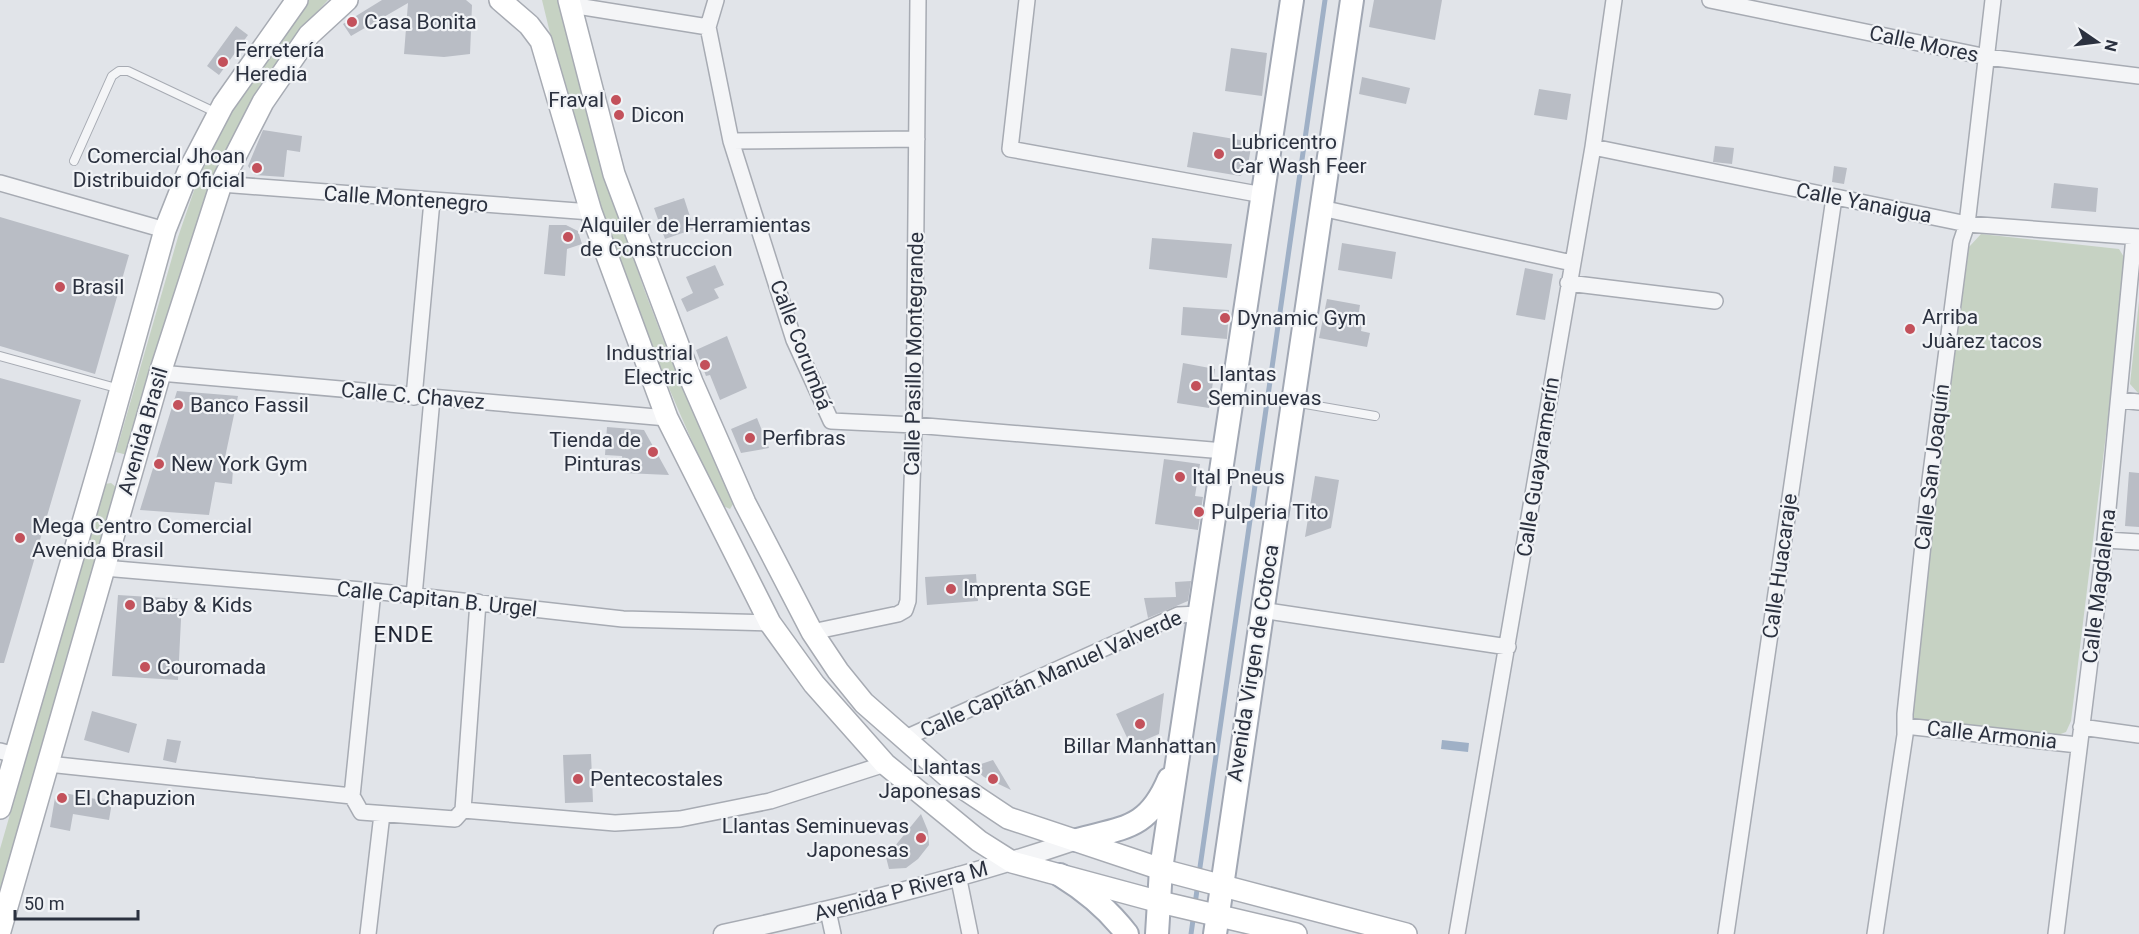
<svg xmlns="http://www.w3.org/2000/svg" width="2139" height="934" font-family="Roboto,sans-serif">
<rect width="100%" height="100%" fill="#e1e4e9"/>
<path fill="#c6d2c3" d="M 308,0 L 328,0 L 303,27 L 261,88 L 237,129 L 208,190 L 183,263 L 127,455 L 116,452 L 178,237 L 198,179 L 236,104 L 285,29 Z
M 542,0 L 558,0 L 602,166 L 644,289 L 663,339 L 735,501 L 730,509 L 721,505 C 675,405 631,303 596,198 C 574,133 558,66 542,0 Z
M 1981,234 L 2119,249 L 2127,262 L 2071,721 L 2066,732 L 2058,735 L 1912,721 L 1908,714 L 1969,247 Z
M 2139,301 L 2139,394 L 2130,384 Z
M 111,483 L 116,487 L 116,492 L 0,892 L 0,849 L 105,484 Z"/>
<path fill="#9fb0c6" d="M 1442,740 L 1469,743 L 1468,752 L 1441,749 Z"/>
<g fill="none" stroke-linecap="round" stroke-linejoin="round">
<path stroke="#9fb0c6" stroke-width="5" d="M 1199,874 L 1325,0
M 1195,904 L 1198,883
M 1191,934 L 1194,913"/>
</g>
<path fill="#b9bdc5" d="M 382,0 L 466,0 L 472,5 L 470,54 L 444,57 L 404,54 L 408,3 L 351,36 L 343,24 Z
M 1374,0 L 1442,0 L 1435,40 L 1369,27 Z
M 236,26 L 248,35 L 219,75 L 207,66 Z
M 1231,48 L 1267,53 L 1262,96 L 1225,91 Z
M 1362,77 L 1410,88 L 1406,104 L 1359,94 Z
M 1539,89 L 1571,94 L 1567,120 L 1534,115 Z
M 263,130 L 302,136 L 300,152 L 287,150 L 284,177 L 255,175 L 248,166 Z
M 1193,132 L 1252,142 L 1247,170 L 1240,176 L 1187,167 Z
M 1715,146 L 1734,148 L 1732,164 L 1713,162 Z
M 1834,166 L 1847,168 L 1844,184 L 1832,182 Z
M 2054,183 L 2098,188 L 2096,212 L 2051,208 Z
M 684,198 L 694,229 L 665,239 L 654,208 Z
M 0,217 L 129,255 L 95,374 L 0,346 Z
M 549,225 L 566,225 L 578,231 L 582,244 L 567,249 L 565,276 L 544,274 Z
M 1152,238 L 1232,244 L 1227,278 L 1149,269 Z
M 1342,243 L 1396,252 L 1392,279 L 1338,270 Z
M 715,265 L 724,285 L 714,289 L 719,298 L 687,312 L 681,299 L 693,293 L 686,277 Z
M 1525,268 L 1553,274 L 1545,320 L 1516,315 Z
M 1327,299 L 1360,305 L 1358,318 L 1363,319 L 1361,331 L 1370,333 L 1367,347 L 1319,338 Z
M 1183,307 L 1229,310 L 1227,339 L 1181,335 Z
M 727,336 L 747,388 L 720,400 L 710,375 L 706,376 L 696,350 Z
M 1183,363 L 1215,369 L 1209,408 L 1177,403 Z
M 0,378 L 81,400 L 4,663 L 0,663 Z
M 177,391 L 238,396 L 223,467 L 233,469 L 232,484 L 215,482 L 209,515 L 140,510 Z
M 757,418 L 769,448 L 741,453 L 731,429 Z
M 607,427 L 644,430 L 669,475 L 625,473 L 622,456 L 605,455 Z
M 1164,459 L 1200,464 L 1195,496 L 1203,497 L 1198,530 L 1155,524 Z
M 2129,472 L 2139,473 L 2139,527 L 2125,526 Z
M 1315,476 L 1339,480 L 1331,528 L 1305,537 Z
M 976,574 L 978,601 L 927,605 L 925,577 Z
M 1191,581 L 1188,601 L 1148,618 L 1144,598 L 1176,597 L 1175,582 Z
M 118,595 L 182,599 L 178,680 L 112,676 Z
M 1164,693 L 1159,734 L 1131,746 L 1116,714 Z
M 92,711 L 137,724 L 129,753 L 84,740 Z
M 167,739 L 181,741 L 176,763 L 163,760 Z
M 591,754 L 593,802 L 565,803 L 563,755 Z
M 993,760 L 1011,790 L 984,777 L 972,767 Z
M 64,793 L 112,802 L 109,820 L 73,814 L 70,831 L 50,827 L 55,798 Z
M 921,814 L 928,831 L 929,845 L 918,859 L 906,868 L 889,869 L 886,857 Z"/>
<g fill="none" stroke-linecap="round" stroke-linejoin="round">
<g stroke="#a7abb3" stroke-width="10">
<path id="service" d="M 74,161 L 112,76 L 119,71 L 128,71 L 217,113
M 0,356 L 120,389
M 1294,402 L 1375,416"/>
</g>
<g stroke="#a7abb3" stroke-width="18">
<path id="minor" d="M 716,0 L 708,27 L 731,141 L 794,340 L 831,421 L 914,425 L 1224,451
M 1027,0 L 1010,149 L 1263,195
M 1710,0 L 1987,57 L 2139,76
M 571,5 L 708,27
M 731,141 L 917,139
M 1593,147 L 1967,224 L 2139,237
M 0,183 L 165,230
M 221,184 L 591,212
M 1321,208 L 1572,263
M 1568,283 L 1715,301
M 160,373 L 667,418
M 414,397 L 432,201
M 2120,400 L 2139,402
M 2105,540 L 2139,542
M 104,568 L 373,591 L 623,619 L 770,623
M 414,596 L 432,398
M 1261,610 L 1508,647
M 812,632 L 898,614 L 905,610 L 908,601 L 914,425 L 918,0
M 1905,726 L 2078,745
M 2081,727 L 2139,735
M 903,739 L 1178,615 L 1199,614
M 0,751 L 15,755
M 48,764 L 352,796 L 361,812 L 455,819 L 463,810 L 615,823 L 680,819 L 770,801 L 885,764
M 352,796 L 373,591
M 463,810 L 478,602
M 958,875 L 970,934
M 828,911 L 833,934
M 368,934 L 382,814
M 1457,934 L 1593,147 L 1614,0
M 1726,934 L 1834,198
M 1875,934 L 1905,735 L 1905,714 L 1929,488 L 1961,242 L 1967,224 L 1993,0
M 2056,934 L 2105,540 L 2134,237"/>
</g>
<g stroke="#a7abb3" stroke-width="21">
<path id="tertiary" d="M 723,934 C 842,908 962,879 1077,840"/>
</g>
<g stroke="#a7abb3" stroke-width="24">
<path id="secondary" d="M 500,0 L 529,25 L 541,41 L 591,212 L 667,418 L 770,623 L 814,684 L 885,764 L 979,841 L 1012,862 L 1160,902 L 1296,934
M 569,0 L 614,174 L 692,382 L 745,503 L 812,632 L 838,671 L 864,703 L 954,782 L 1008,818 L 1170,872 L 1406,934
M 0,808 L 104,450 L 165,230 L 188,172 L 223,105 L 297,0
M 0,931 L 160,373 L 221,184 L 263,102 L 309,35 L 347,0"/>
</g>
<g stroke="#a2a8b4" stroke-width="26">
<path id="primary" d="M 1077,840 C 1125,827 1148,829 1169,779
M 1060,875 C 1086,891 1108,909 1127,934
M 1157,934 L 1161,869 L 1292,0
M 1215,934 L 1352,0"/>
</g>
<use href="#service" stroke="#f4f5f7" stroke-width="8"/>
<use href="#minor" stroke="#f4f5f7" stroke-width="15"/>
<use href="#tertiary" stroke="#f4f5f7" stroke-width="18"/>
<use href="#secondary" stroke="#fff" stroke-width="21"/>
<use href="#primary" stroke="#fff" stroke-width="22"/>
</g>
<g fill="#c3515b" stroke="#f1f3f6" stroke-width="2">
<circle cx="352" cy="22" r="6"/>
<circle cx="223" cy="62" r="6"/>
<circle cx="616" cy="100" r="6"/>
<circle cx="619" cy="115" r="6"/>
<circle cx="1219" cy="154" r="6"/>
<circle cx="257" cy="168" r="6"/>
<circle cx="568" cy="237" r="6"/>
<circle cx="60" cy="287" r="6"/>
<circle cx="1225" cy="318" r="6"/>
<circle cx="1910" cy="329" r="6"/>
<circle cx="705" cy="365" r="6"/>
<circle cx="1196" cy="386" r="6"/>
<circle cx="178" cy="405" r="6"/>
<circle cx="750" cy="438" r="6"/>
<circle cx="653" cy="452" r="6"/>
<circle cx="159" cy="464" r="6"/>
<circle cx="1180" cy="477" r="6"/>
<circle cx="1199" cy="512" r="6"/>
<circle cx="20" cy="538" r="6"/>
<circle cx="951" cy="589" r="6"/>
<circle cx="130" cy="605" r="6"/>
<circle cx="145" cy="667" r="6"/>
<circle cx="1140" cy="724" r="6"/>
<circle cx="578" cy="779" r="6"/>
<circle cx="993" cy="779" r="6"/>
<circle cx="62" cy="798" r="6"/>
<circle cx="921" cy="838" r="6"/>
</g>
<g text-anchor="middle" dominant-baseline="central" stroke-width="4.5" stroke-linejoin="round" paint-order="stroke">
<g font-size="21" fill="#2b313f" stroke="#f1f3f6" text-anchor="start">
<text x="364" y="22">Casa Bonita</text>
<text x="235" y="50">Ferretería<tspan x="235" dy="24">Heredia</tspan></text>
<text x="604" y="100" text-anchor="end">Fraval</text>
<text x="631" y="115">Dicon</text>
<text x="1231" y="142">Lubricentro<tspan x="1231" dy="24">Car Wash Feer</tspan></text>
<text x="245" y="156" text-anchor="end">Comercial Jhoan<tspan x="245" dy="24">Distribuidor Oficial</tspan></text>
<text x="580" y="225">Alquiler de Herramientas<tspan x="580" dy="24">de Construccion</tspan></text>
<text x="72" y="287">Brasil</text>
<text x="1922" y="317">Arriba<tspan x="1922" dy="24">Juàrez tacos</tspan></text>
<text x="1237" y="318">Dynamic Gym</text>
<text x="693" y="353" text-anchor="end">Industrial<tspan x="693" dy="24">Electric</tspan></text>
<text x="1208" y="374">Llantas<tspan x="1208" dy="24">Seminuevas</tspan></text>
<text x="190" y="405">Banco Fassil</text>
<text x="762" y="438">Perfibras</text>
<text x="641" y="440" text-anchor="end">Tienda de<tspan x="641" dy="24">Pinturas</tspan></text>
<text x="171" y="464">New York Gym</text>
<text x="1192" y="477">Ital Pneus</text>
<text x="1211" y="512">Pulperia Tito</text>
<text x="32" y="526">Mega Centro Comercial<tspan x="32" dy="24">Avenida Brasil</tspan></text>
<text x="963" y="589">Imprenta SGE</text>
<text x="142" y="605">Baby &amp; Kids</text>
<text x="157" y="667">Couromada</text>
<text x="1140" y="746" text-anchor="middle">Billar Manhattan</text>
<text x="981" y="767" text-anchor="end">Llantas<tspan x="981" dy="24">Japonesas</tspan></text>
<text x="590" y="779">Pentecostales</text>
<text x="74" y="798">El Chapuzion</text>
<text x="909" y="826" text-anchor="end">Llantas Seminuevas<tspan x="909" dy="24">Japonesas</tspan></text>
</g>
<g font-size="21" fill="#2b313f" stroke="#f1f3f6">
<text transform="translate(1924 44) rotate(12)">Calle Mores</text>
<text transform="translate(406 199) rotate(4)">Calle Montenegro</text>
<text transform="translate(1864 203) rotate(11)">Calle Yanaigua</text>
<text transform="translate(801 345) rotate(69)">Calle Corumbá</text>
<text transform="translate(914 354) rotate(-89)">Calle Pasillo Montegrande</text>
<text transform="translate(413 396) rotate(5)">Calle C. Chavez</text>
<text transform="translate(143 431) rotate(-74)">Avenida Brasil</text>
<text transform="translate(1538 467) rotate(-81)">Calle Guayaramerín</text>
<text transform="translate(1932 467) rotate(-83)">Calle San Joaquín</text>
<text transform="translate(1780 566) rotate(-82)">Calle Huacaraje</text>
<text transform="translate(2099 586) rotate(-83)">Calle Magdalena</text>
<text transform="translate(437 599) rotate(6)">Calle Capitan B. Urgel</text>
<text transform="translate(1253 663) rotate(-81)">Avenida Virgen de Cotoca</text>
<text transform="translate(1051 674) rotate(-24)">Calle Capitán Manuel Valverde</text>
<text transform="translate(1992 735) rotate(6)">Calle Armonia</text>
<text transform="translate(901 891) rotate(-15)">Avenida P Rivera M</text>
</g>
<g font-size="22" letter-spacing="1.5" fill="#1d2230" stroke="#f1f3f6">
<text x="404" y="634">ENDE</text>
</g>
</g>
<g transform="translate(2097 42) rotate(104)" stroke="#f1f3f6" stroke-width="4.5" paint-order="stroke">
<path d="M0-4.5L10 22L0 15L-10 22Z" fill="#2b313f"/>
<text y="-9" font-size="16" font-weight="bold" text-anchor="middle" fill="#2b313f">N</text>
</g>
<path d="M15 910v9h123v-9" fill="none" stroke="#2b313f" stroke-width="3"/>
<text x="24" y="910" font-size="18" fill="#2b313f" stroke="#f1f3f6" stroke-width="4.5" paint-order="stroke">50 m</text>
</svg>
